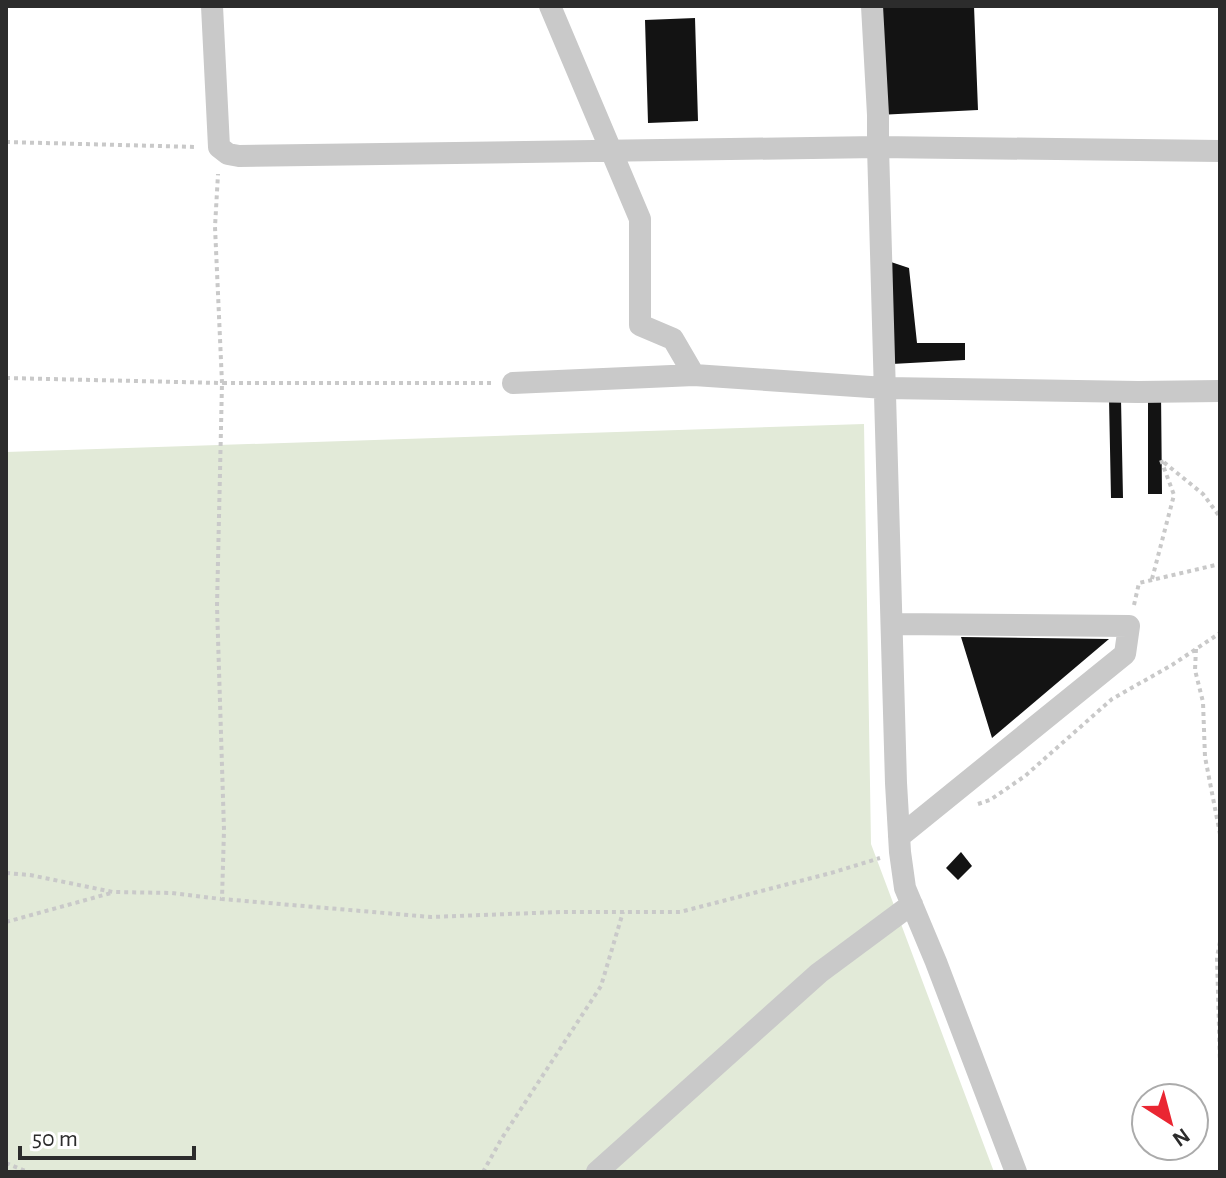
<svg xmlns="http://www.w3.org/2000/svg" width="1226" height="1178" font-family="'Alegreya Sans',sans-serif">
<rect width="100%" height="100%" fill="#fff"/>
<path fill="#e2ead8" d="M 864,424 L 871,844 L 994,1172 L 6,1172 L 6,452 Z"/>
<path fill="#131313" d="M 874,6 L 974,6 L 978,110 L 878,115 Z
M 695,18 L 698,121 L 648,123 L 645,20 Z
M 888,261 L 909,268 L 917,343 L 965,343 L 965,360 L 892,364 Z
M 1161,392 L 1162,494 L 1148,494 L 1148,399 Z
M 1109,399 L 1121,399 L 1123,498 L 1111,498 Z
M 961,637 L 1109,639 L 992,738 Z
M 961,852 L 972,866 L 958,880 L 946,868 Z"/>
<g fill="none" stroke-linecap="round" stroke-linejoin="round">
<path stroke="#c9c9c9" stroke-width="4" stroke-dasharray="4 4" stroke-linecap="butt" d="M 6,142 L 197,147
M 6,378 L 222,383 L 215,227 L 218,174
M 491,383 L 222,383 L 217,606 L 224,830 L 222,899 L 431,917 L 560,912 L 680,912 L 831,873 L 880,858
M 1152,579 L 1174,495 L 1161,460 L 1203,494 L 1220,517
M 1134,605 L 1139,583 L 1220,564
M 1196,649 L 1195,670 L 1203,702 L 1205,757 L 1220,834
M 978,804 L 990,800 L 1025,776 L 1112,699 L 1172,665 L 1220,633
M 6,873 L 30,875 L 113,892 L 172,893 L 221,899
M 6,922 L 111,893
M 1220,942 L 1217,957 L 1220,1063
M 6,1163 L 28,1172
M 483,1172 L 502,1138 L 601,986 L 623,912"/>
<path stroke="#c9c9c9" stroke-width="22" d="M 212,6 L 219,147 L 228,154 L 239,156 L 878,147 L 1220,151
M 550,6 L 640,219 L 640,325 L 673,339 L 694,375
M 872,6 L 878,115 L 878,147 L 896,783 L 900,852 L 905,888 L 936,962 L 1016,1172
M 513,383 L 694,375 L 885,388 L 1138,392 L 1220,391
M 892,624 L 1129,626 L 1125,654 L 899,837
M 597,1172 L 819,973 L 912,904"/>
</g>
<rect width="1226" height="1178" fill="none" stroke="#2c2c2c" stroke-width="16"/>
<g transform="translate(1170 1122) rotate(144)"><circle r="38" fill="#ffffff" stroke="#ababab" stroke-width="2"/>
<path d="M0-6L14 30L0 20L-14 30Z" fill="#ea2632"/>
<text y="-12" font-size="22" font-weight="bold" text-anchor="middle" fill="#2c2c2c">N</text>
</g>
<path d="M20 1146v12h174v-12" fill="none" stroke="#2c2c2c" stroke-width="4"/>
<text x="32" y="1146" font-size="24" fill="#2c2c2c" stroke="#ffffff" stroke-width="6" paint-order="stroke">50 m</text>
</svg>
